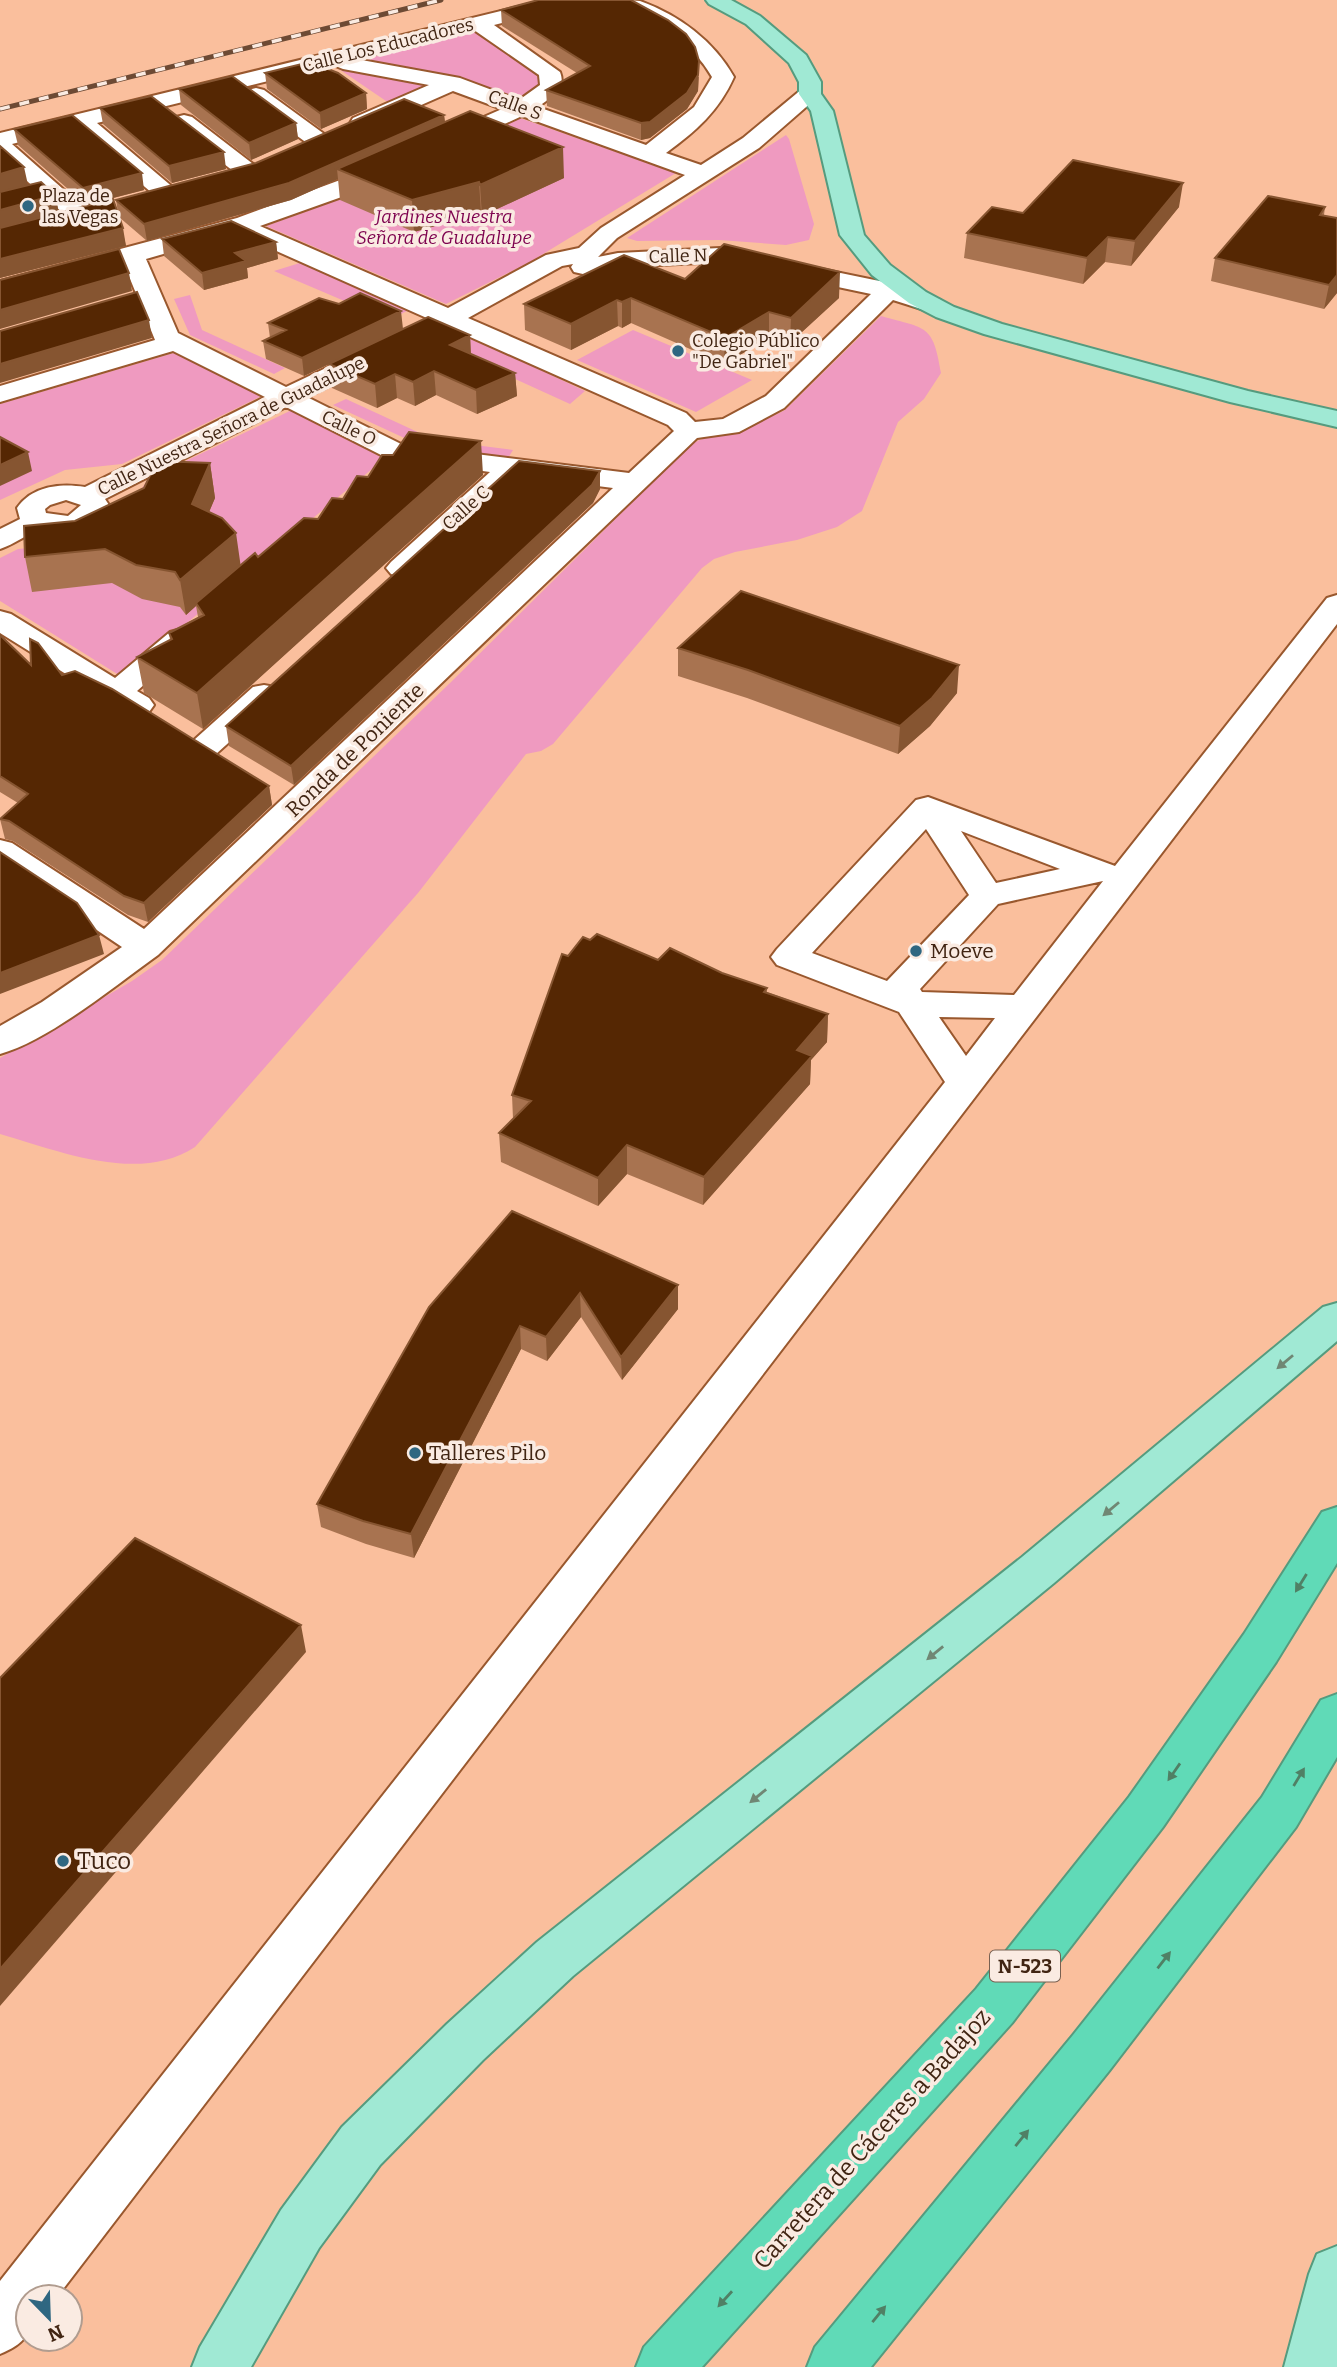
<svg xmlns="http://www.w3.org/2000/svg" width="1337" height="2367" font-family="Bitter,serif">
<rect width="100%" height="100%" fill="#fabf9d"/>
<path fill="#ef9ac0" d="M 472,29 L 538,73 L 540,82 L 534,91 L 520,99 L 447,75 L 354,59 Z
M 336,67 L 428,82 L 431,87 L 393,102 L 386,101 Z
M 520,118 L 676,173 L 530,262 L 446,304 L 266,226 L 346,197 Z
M 786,135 L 789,139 L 814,224 L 809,240 L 786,245 L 719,240 L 637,241 L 627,238 Z
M 303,262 L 409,310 L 389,320 L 274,271 Z
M 190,295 L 202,330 L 285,368 L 274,374 L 190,335 L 174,299 Z
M 881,316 C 927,329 933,324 941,373 L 924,399 L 898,422 L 862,511 L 837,527 L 797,540 L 735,552 L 714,559 L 702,568 L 553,744 L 541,751 L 526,754 L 418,893 L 195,1147 C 139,1184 59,1151 0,1134 L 0,1058 L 132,981 L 162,960 L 450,683 L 690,445 C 719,428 755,427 785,410 Z
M 633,330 L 752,380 L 696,412 L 577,360 Z
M 469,336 L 585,391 L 570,404 L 445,347 Z
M 177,352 L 266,394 L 122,464 L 65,470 L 0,500 L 0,404 Z
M 346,399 L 435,440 L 513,450 L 508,458 L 426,448 L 333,405 Z
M 296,408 L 390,454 L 122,677 L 0,601 L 0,558 L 18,549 L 60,545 L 139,493 L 148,479 Z"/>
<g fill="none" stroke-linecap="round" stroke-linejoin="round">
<g stroke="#99582e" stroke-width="4">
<path id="minor" d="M 546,0 L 581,0 L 578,4 L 494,25 L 560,72 C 567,90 551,97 538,107 L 646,145 L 694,107 L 712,77 C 691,39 652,23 615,4 L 612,0 C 620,0 632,0 640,1 C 679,15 714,41 734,77 C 719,111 695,132 666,153 L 701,165 L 743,138 L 802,89 L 818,89 L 821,94 L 759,148 L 617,238 L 598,257 L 618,253 L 720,248 L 889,283 L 940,300 L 943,305 L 940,310 L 931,312 L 893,300 L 784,408 L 739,432 L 697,438 L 158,955 C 116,985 48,1041 0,1054 L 0,1026 L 42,1002 L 122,947 L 0,865 L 0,840 L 12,843 L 144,929 L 613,488 L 519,476 L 411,574 L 401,577 L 391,574 L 386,568 L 391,562 L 490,472 L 387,458 L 286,407 L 105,499 L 109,505 C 99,525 81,534 58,533 C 53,533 46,530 41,530 C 30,532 13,545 0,549 L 0,529 L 20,519 L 17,508 C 32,486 60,483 85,487 L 265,397 L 173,351 L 0,402 L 0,386 L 155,340 L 124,264 L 0,296 L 0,281 L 237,218 L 389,162 L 397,164 L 400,169 L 397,174 L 350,194 L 260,226 L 448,308 L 546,255 L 579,248 L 601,228 L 685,175 L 522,116 L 454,147 L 438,147 L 435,142 L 438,137 L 502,109 L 453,91 L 369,128 L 353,128 L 350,123 L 353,118 L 429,85 L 343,69 L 333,65 L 97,123 L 175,189 L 179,194 L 175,199 L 159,199 L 76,128 L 12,144 L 89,212 L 93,217 L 89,222 L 73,222 L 0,157 L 0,133 ZM 474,30 L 539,75 L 540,85 L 519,100 L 460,78 L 356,59 ZM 236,233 L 429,319 L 286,387 L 178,333 L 146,259 ZM 720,262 L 871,294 L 766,396 L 723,419 L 695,422 L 686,413 L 468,318 L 562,266 L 573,264 L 571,267 L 574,272 L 583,274 L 618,267 ZM 450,328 L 668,425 L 674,431 L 629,473 L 403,445 L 307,397 ZM 66,500 L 81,505 L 68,516 L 46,513 L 45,509 L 50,505 Z
M 256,88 L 264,90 L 327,136 L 330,141 L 327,146 L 311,146 L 248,100 L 245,95 L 248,90 Z
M 184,115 L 192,117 L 257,167 L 260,172 L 257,177 L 241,177 L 176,127 L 173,122 L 176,117 Z
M 1337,595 L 1337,624 L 57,2297 L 28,2297 C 28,2330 34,2340 0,2354 L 0,2281 L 945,1082 L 899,1012 L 777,965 L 771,957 L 777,949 L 916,800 L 928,797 L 1115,866 L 1327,598 ZM 926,829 L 969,895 L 887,981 L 812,953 ZM 961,831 L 1060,869 L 996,883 ZM 1103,881 L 1014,995 L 922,992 L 920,989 L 998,904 ZM 939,1017 L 995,1018 L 966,1056 Z
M 0,611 L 11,614 L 115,678 L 170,632 L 181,629 L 192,632 L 196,638 L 137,691 L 149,698 L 154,705 L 149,712 L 138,714 L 127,712 L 0,633 Z
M 264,685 L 275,687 L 279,694 L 275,701 L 216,754 L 205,757 L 194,754 L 189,747 L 194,740 L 253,687 Z"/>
</g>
<g stroke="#559b7e" stroke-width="4">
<path id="major" d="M 706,0 L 731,0 L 760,16 L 806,55 L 821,82 L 821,94 L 833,111 L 864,235 L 890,265 L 926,292 L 954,307 L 1002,324 L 1248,391 L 1337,411 L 1337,427 L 1230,402 L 984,334 L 936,317 L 909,303 L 872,275 L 840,235 L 811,111 L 799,94 L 799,82 L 789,63 L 746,24 L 709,4 Z
M 1337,1303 L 1337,1341 L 1054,1583 L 573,1976 L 483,2060 L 380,2165 L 319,2248 L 251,2367 L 192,2367 L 200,2347 L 281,2210 L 342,2127 L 447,2024 L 537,1942 L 1022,1557 L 1323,1307 Z
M 1337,2246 L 1337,2367 L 1284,2367 L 1309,2274 L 1317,2254 Z"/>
</g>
<g stroke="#559b7e" stroke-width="4">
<path id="highway" d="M 1337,1507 L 1337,1563 L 1276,1662 L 1163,1827 L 1012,2023 L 702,2367 L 636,2367 L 644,2347 L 976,1989 L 1129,1797 L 1244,1634 L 1322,1512 Z
M 1337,1694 L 1337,1757 L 1296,1827 L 1109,2071 L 871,2367 L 807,2367 L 815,2347 L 1073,2035 L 1262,1797 L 1321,1700 Z"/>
</g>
<use href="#minor" fill="#fff" fill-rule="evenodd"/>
<use href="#major" fill="#a0e9d4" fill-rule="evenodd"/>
<use href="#highway" fill="#60dab7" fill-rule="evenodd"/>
<g stroke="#6d4a34" stroke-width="5">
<path id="rail" d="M 0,109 L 441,0"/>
</g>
<use href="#rail" stroke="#faebe2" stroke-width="3.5" stroke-dasharray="10" stroke-linecap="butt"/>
</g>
<path fill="#a87350" d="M 501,10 L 699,77 L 698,91 L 687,109 L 650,138 L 641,140 L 547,106 L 546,90 L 577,73 L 502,26 Z
M 265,73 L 366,93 L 367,109 L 321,129 L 267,89 Z
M 179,89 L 296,123 L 298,139 L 251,160 L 181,105 Z
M 100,108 L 226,169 L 172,183 L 103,124 Z
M 444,115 L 445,122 L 564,178 L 482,216 L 481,213 L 414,232 L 340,200 L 338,179 L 291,200 L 147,241 L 119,217 L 126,246 L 0,278 L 0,146 L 28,185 L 10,190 L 55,195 L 59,213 L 118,213 L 116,200 Z
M 14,129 L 144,190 L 86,205 L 18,145 Z
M 1179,207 L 1131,266 L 1105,262 L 1083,284 L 964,258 L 967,233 L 1023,213 Z
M 1325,207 L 1324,215 L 1337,293 L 1324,309 L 1211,281 L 1215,258 Z
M 162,239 L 276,242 L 278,259 L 247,268 L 248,278 L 204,290 L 164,256 Z
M 685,279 L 839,298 L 790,343 L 769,338 L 724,364 L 631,323 L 622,328 L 618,326 L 571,350 L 525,330 L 524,304 Z
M 268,323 L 403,329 L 304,376 L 266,359 L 263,341 L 270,338 Z
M 470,335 L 471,354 L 515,373 L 517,396 L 477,414 L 436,395 L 415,406 L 397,398 L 377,408 L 332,388 L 329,364 Z
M 210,463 L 215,498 L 209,512 L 240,565 L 258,557 L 318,519 L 368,477 L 483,475 L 203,729 L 144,693 L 137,657 L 170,640 L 169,633 L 198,617 L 196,606 L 186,615 L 180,607 L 142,599 L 112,583 L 32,592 L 25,557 Z
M 600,471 L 600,489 L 593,503 L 294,785 L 229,746 L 226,726 Z
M 0,635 L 31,665 L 62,675 L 269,786 L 272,805 L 148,922 L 128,915 L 13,841 L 5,839 L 0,819 L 18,803 L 0,792 Z
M 678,648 L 957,693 L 930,726 L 898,754 L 747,698 L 678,676 Z
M 590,940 L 658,960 L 722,973 L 767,988 L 767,992 L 828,1014 L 827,1042 L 811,1060 L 810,1084 L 703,1205 L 627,1174 L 598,1206 L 501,1162 L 499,1133 L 513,1119 L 512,1095 L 568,956 Z
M 512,1211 L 678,1309 L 622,1380 L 581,1317 L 547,1361 L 521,1349 L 414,1558 L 366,1544 L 321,1527 L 317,1504 Z"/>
<path fill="#865531" d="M 699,61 L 698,91 L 687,109 L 650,138 L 641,140 L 641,123 Z
M 366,93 L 367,109 L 321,129 L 320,113 Z
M 444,115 L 446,131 L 337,169 L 338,179 L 291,200 L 147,241 L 144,224 Z
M 296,123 L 298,139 L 251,160 L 249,143 Z
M 563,147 L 564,178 L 482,216 L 480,185 Z
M 224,152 L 226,169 L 172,183 L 169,166 Z
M 24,167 L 28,185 L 0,193 L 0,174 Z
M 142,173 L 144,190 L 86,205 L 83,188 Z
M 479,182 L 481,213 L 414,232 L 412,200 Z
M 1183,183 L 1179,207 L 1131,266 L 1135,241 Z
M 55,195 L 59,213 L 0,228 L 0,210 Z
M 123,228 L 126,246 L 0,278 L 0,259 Z
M 1108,237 L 1105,262 L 1083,284 L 1087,258 Z
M 276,242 L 278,259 L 247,268 L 248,278 L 204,290 L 202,273 L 235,253 Z
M 840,272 L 839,298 L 790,343 L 791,318 Z
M 129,273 L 132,291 L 0,329 L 0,310 Z
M 1337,275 L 1337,293 L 1324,309 L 1329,285 Z
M 631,298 L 631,323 L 622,328 L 622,302 Z
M 617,300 L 618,326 L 571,350 L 571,324 Z
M 401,311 L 403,329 L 304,376 L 302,358 Z
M 769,312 L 769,338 L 724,364 L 725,338 Z
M 149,320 L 152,338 L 0,383 L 0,364 Z
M 470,335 L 471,359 L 450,345 Z
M 434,371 L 436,395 L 415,406 L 413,382 Z
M 515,373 L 517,396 L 477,414 L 476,390 Z
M 395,374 L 397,398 L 377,408 L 375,384 Z
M 481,441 L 483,475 L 203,729 L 197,693 Z
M 28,452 L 32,471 L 0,486 L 0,465 Z
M 210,463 L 215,498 L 198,538 L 192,504 Z
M 600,471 L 600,489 L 593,503 L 294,785 L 291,766 Z
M 236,533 L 241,568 L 196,603 L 196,606 L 186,615 L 180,580 Z
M 959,665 L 957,693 L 930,726 L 898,754 L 900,726 Z
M 269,786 L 272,805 L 148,922 L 144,903 Z
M 99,935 L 104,954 L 0,994 L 0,973 Z
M 828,1014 L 827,1042 L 811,1060 L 810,1084 L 703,1205 L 704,1177 L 797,1050 Z
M 627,1145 L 627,1174 L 598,1206 L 598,1178 Z
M 678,1285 L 678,1309 L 622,1380 L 621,1357 Z
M 580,1293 L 581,1317 L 547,1361 L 546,1337 Z
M 520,1326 L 521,1349 L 414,1558 L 411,1534 Z
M 301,1625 L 306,1652 L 0,2006 L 0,1969 Z"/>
<path fill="#552703" stroke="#865531" stroke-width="2" d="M 538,0 L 631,0 L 668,20 L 686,34 L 695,47 L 699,61 L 698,75 L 687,93 L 650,122 L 641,123 L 546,90 L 590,66 L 501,10 Z
M 310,62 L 338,73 L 366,93 L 320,113 L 265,73 Z
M 232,76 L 296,123 L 249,143 L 179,89 Z
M 151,96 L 224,152 L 169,166 L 100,108 Z
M 404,99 L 444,115 L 289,183 L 144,224 L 116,200 L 256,163 Z
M 470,111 L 563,147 L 480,185 L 479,182 L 412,200 L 337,169 Z
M 72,115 L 142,173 L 83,188 L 14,129 Z
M 0,146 L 24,167 L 0,174 Z
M 1073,160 L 1183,183 L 1135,241 L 1108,237 L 1087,258 L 967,233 L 992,207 L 1023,213 Z
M 41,182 L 55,195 L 0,210 L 0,192 Z
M 1268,196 L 1325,207 L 1320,215 L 1337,218 L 1337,275 L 1329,285 L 1215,258 Z
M 113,199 L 123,228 L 0,259 L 0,228 Z
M 231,221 L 276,242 L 235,253 L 246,261 L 202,273 L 162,239 Z
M 724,244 L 840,272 L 791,318 L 769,312 L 725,338 L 631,298 L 622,302 L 617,300 L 571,324 L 524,304 L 624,255 L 685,279 Z
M 119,249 L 129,273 L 0,310 L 0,280 Z
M 137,292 L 149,320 L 0,364 L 0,331 Z
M 360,293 L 401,311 L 302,358 L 263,341 L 286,330 L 268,323 L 319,298 L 339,304 Z
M 428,317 L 470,335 L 450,345 L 515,373 L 476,390 L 434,371 L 413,382 L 395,374 L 375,384 L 329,364 Z
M 409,432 L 481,441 L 197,693 L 137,657 L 172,639 L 169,633 L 204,615 L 196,603 L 255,553 L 258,557 L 304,518 L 318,519 L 332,498 L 343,499 L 357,476 L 368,477 L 382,455 L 393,455 Z
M 0,437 L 28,452 L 0,465 Z
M 157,461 L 210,463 L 192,504 L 222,518 L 236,533 L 180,580 L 175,572 L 136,565 L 105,549 L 25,557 L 24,526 L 75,521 L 144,488 Z
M 519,461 L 600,471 L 592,485 L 291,766 L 226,726 Z
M 741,591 L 959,665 L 932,698 L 900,726 L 748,670 L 678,648 Z
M 0,635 L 31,665 L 30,639 L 38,643 L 62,675 L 75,671 L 112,689 L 269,786 L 144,903 L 124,896 L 9,821 L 0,819 L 28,794 L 0,776 Z
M 0,852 L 77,903 L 99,935 L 0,973 Z
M 597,934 L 658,960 L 670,948 L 722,973 L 767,988 L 764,992 L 828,1014 L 797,1050 L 812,1056 L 704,1177 L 627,1145 L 598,1178 L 499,1133 L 531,1101 L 512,1095 L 562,954 L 568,956 L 583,937 L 590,940 Z
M 512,1211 L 678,1285 L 621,1357 L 580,1293 L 546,1337 L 520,1326 L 411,1534 L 363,1521 L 317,1504 L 429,1307 Z
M 135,1538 L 301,1625 L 0,1969 L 0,1678 Z"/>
<defs><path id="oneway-solid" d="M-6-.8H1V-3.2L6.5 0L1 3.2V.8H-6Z" transform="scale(1.75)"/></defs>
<g fill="#708774">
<use href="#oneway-solid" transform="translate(1285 1362) rotate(140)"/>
<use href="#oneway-solid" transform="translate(1111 1509) rotate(140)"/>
<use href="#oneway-solid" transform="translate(935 1653) rotate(141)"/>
<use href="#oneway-solid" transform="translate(758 1796) rotate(141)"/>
</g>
<g fill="#508065">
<use href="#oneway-solid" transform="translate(1301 1583) rotate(122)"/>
<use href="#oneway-solid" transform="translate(1174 1772) rotate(125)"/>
<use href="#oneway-solid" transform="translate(1299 1777) rotate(-59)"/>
<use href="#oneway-solid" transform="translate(1164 1960) rotate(-52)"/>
<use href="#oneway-solid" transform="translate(1022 2138) rotate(-51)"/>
<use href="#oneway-solid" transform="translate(725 2299) rotate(132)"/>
<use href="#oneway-solid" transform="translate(879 2314) rotate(-51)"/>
</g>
<g fill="#2f6781" stroke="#faebe2" stroke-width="2.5">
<circle cx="28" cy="206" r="7"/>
<circle cx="678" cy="351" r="7"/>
<circle cx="916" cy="951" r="7"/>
<circle cx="415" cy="1453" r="7"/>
<circle cx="63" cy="1861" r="7"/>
</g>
<g text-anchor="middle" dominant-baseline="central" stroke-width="7" stroke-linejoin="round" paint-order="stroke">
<g font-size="18" fill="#412513" stroke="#faebe2">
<text transform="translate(388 45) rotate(-14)">Calle Los Educadores</text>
<text transform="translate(515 105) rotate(20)">Calle S</text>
<text transform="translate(678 256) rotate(-2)">Calle N</text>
<text transform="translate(231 426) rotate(-26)">Calle Nuestra Señora de Guadalupe</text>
<text transform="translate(349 428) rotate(26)">Calle O</text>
<text transform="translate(466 508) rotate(-42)">Calle C</text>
</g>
<g font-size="18" fill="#412513" stroke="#faebe2" text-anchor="start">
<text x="42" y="196">Plaza de<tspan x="42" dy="21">las Vegas</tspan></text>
<text x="692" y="341">Colegio Público<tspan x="692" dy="21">"De Gabriel"</tspan></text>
</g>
<g font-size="18" font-style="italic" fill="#7d014e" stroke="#faebe2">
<text x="444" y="217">Jardines Nuestra<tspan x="444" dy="21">Señora de Guadalupe</tspan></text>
</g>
<rect fill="#faebe2" stroke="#786051" stroke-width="2" x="990" y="1950.5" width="70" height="31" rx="5"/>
<g font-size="19" font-weight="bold" fill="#412513">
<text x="1025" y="1966">N-523</text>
</g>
<g font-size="21" fill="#412513" stroke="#faebe2">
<text transform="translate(355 750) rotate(-44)">Ronda de Poniente</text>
</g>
<g font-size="21" fill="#412513" stroke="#faebe2" text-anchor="start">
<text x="930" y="951">Moeve</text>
<text x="429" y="1453">Talleres Pilo</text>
</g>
<g font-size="24" fill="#412513" stroke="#faebe2" text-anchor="start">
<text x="77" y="1861">Tuco</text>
</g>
<g font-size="24" fill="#412513" stroke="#faebe2">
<text transform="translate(872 2139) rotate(-48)">Carretera de Cáceres a Badajoz</text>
</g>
</g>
<g transform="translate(49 2318) rotate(157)"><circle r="33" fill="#faebe2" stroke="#b09c8f" stroke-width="2"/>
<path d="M0-5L12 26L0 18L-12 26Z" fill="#2f6781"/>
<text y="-10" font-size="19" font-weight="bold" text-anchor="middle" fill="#412513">N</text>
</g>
</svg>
